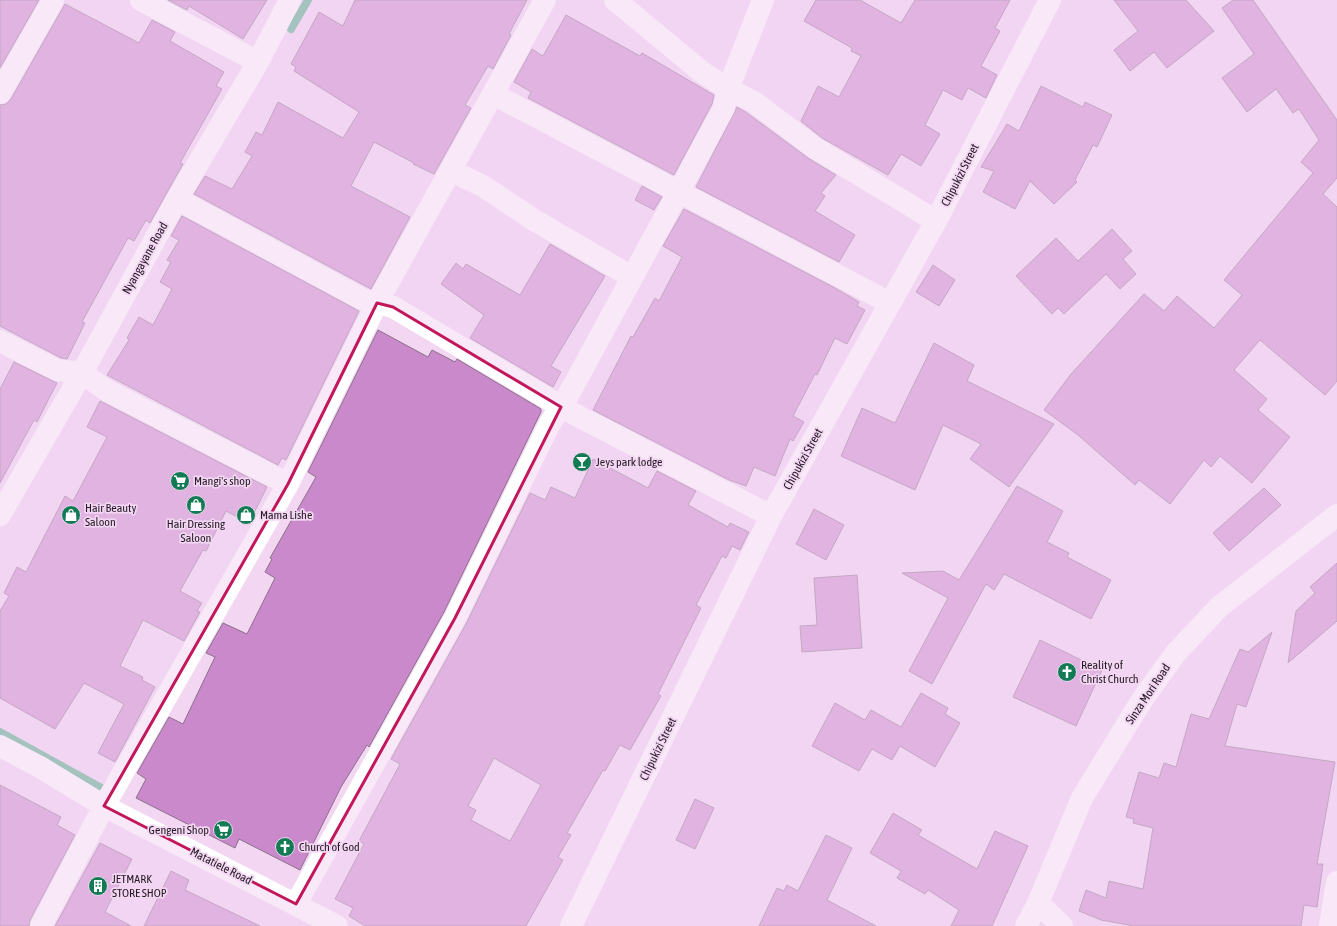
<svg xmlns="http://www.w3.org/2000/svg" width="1337" height="926" font-family="'Asap Condensed',sans-serif">
<rect width="100%" height="100%" fill="#f2d6f2"/>
<g fill="none" stroke-linecap="round" stroke-linejoin="round">
<path stroke="#45ac7f" stroke-width="8" d="M 291,29 L 308,0
M 0,732 L 105,790 L 109,783"/>
</g>
<path fill="#ca89cb" stroke="#8a718a" fill-rule="evenodd" d="M 0,0 L 39,0 L 0,68 Z
M 168,0 L 267,0 L 243,39 L 189,6 L 187,10 Z
M 355,0 L 527,0 L 509,34 L 511,35 L 493,69 L 488,66 L 465,105 L 471,108 L 434,174 L 413,164 L 414,163 L 374,142 L 351,186 L 410,217 L 371,289 L 194,194 L 205,176 L 232,189 L 252,156 L 245,152 L 256,132 L 262,135 L 278,102 L 343,138 L 359,112 L 294,71 L 296,67 L 291,64 L 319,12 L 343,26 Z
M 816,0 L 860,0 L 901,23 L 915,0 L 1010,0 L 995,28 L 1000,31 L 981,66 L 997,75 L 986,98 L 968,88 L 962,100 L 943,90 L 925,125 L 940,134 L 921,166 L 901,154 L 888,175 L 822,138 L 801,121 L 818,86 L 839,97 L 861,56 L 851,51 L 852,48 L 804,21 Z
M 1114,0 L 1186,0 L 1214,31 L 1167,68 L 1154,52 L 1130,71 L 1114,50 L 1138,31 Z
M 1233,0 L 1253,0 L 1337,120 L 1337,178 L 1323,194 L 1337,207 L 1337,381 L 1325,395 L 1260,340 L 1234,370 L 1267,399 L 1258,410 L 1290,437 L 1252,483 L 1220,456 L 1211,467 L 1204,460 L 1170,504 L 1139,480 L 1135,485 L 1078,435 L 1044,410 L 1071,374 L 1144,294 L 1164,311 L 1177,296 L 1214,328 L 1242,295 L 1224,280 L 1313,173 L 1301,162 L 1319,140 L 1299,109 L 1293,113 L 1276,89 L 1247,112 L 1222,78 L 1254,54 L 1222,8 Z
M 65,4 L 139,43 L 152,20 L 175,32 L 170,41 L 224,72 L 216,86 L 222,89 L 180,163 L 183,164 L 150,223 L 146,220 L 134,241 L 128,238 L 82,322 L 85,323 L 67,359 L 61,358 L 0,326 L 0,105 L 6,104 L 11,99 Z
M 566,15 L 640,56 L 642,53 L 714,95 L 712,104 L 674,175 L 528,98 L 531,92 L 514,82 L 532,49 L 543,56 Z
M 1041,86 L 1083,107 L 1085,102 L 1112,115 L 1097,147 L 1093,145 L 1075,180 L 1077,182 L 1054,204 L 1030,181 L 1015,209 L 983,192 L 994,171 L 981,167 L 1007,124 L 1019,131 Z
M 737,107 L 747,113 L 808,158 L 836,175 L 821,193 L 825,196 L 815,211 L 855,235 L 839,262 L 696,187 Z
M 642,186 L 662,197 L 654,210 L 635,200 Z
M 684,209 L 837,289 L 859,302 L 857,306 L 865,310 L 847,344 L 835,338 L 817,375 L 815,374 L 793,416 L 804,422 L 793,441 L 790,439 L 775,476 L 754,467 L 746,486 L 729,480 L 593,410 L 631,336 L 633,337 L 655,298 L 659,301 L 682,257 L 663,246 Z
M 182,216 L 359,311 L 286,460 L 282,458 L 278,465 L 107,375 L 129,340 L 127,338 L 139,317 L 153,325 L 172,289 L 160,282 L 171,262 L 167,260 L 179,240 L 171,236 Z
M 1112,229 L 1132,251 L 1123,259 L 1136,274 L 1120,289 L 1106,274 L 1064,314 L 1058,308 L 1052,314 L 1016,276 L 1056,238 L 1078,261 Z
M 550,244 L 605,276 L 551,366 L 561,372 L 553,387 L 470,338 L 484,315 L 441,284 L 456,263 L 463,269 L 466,264 L 520,295 Z
M 933,265 L 955,280 L 939,306 L 916,292 Z
M 378,330 L 428,357 L 432,350 L 455,362 L 457,359 L 541,409 L 541,412 L 444,612 L 369,747 L 367,745 L 341,787 L 300,870 L 239,839 L 235,848 L 136,798 L 146,779 L 137,773 L 169,717 L 183,724 L 215,657 L 206,653 L 223,623 L 247,634 L 275,578 L 265,572 L 272,559 L 270,558 L 316,477 L 308,472 Z
M 934,343 L 974,365 L 967,381 L 1054,424 L 1009,487 L 970,459 L 981,444 L 943,425 L 915,490 L 841,456 L 862,408 L 895,423 Z
M 14,362 L 57,383 L 37,422 L 34,420 L 0,483 L 0,389 Z
M 100,401 L 267,487 L 249,523 L 226,511 L 206,551 L 203,550 L 180,591 L 202,603 L 197,611 L 200,612 L 184,641 L 143,620 L 120,666 L 143,677 L 142,680 L 155,687 L 115,762 L 98,753 L 124,704 L 84,683 L 55,729 L 0,698 L 0,611 L 9,596 L 4,593 L 17,567 L 26,572 L 65,496 L 73,501 L 107,437 L 87,427 Z
M 593,459 L 648,488 L 657,471 L 696,491 L 688,505 L 728,527 L 730,523 L 749,532 L 740,550 L 732,546 L 726,558 L 722,556 L 696,605 L 701,608 L 658,694 L 661,696 L 630,750 L 620,745 L 605,771 L 603,770 L 567,833 L 571,835 L 558,857 L 563,860 L 526,926 L 365,926 L 349,916 L 353,908 L 335,899 L 364,844 L 359,841 L 400,764 L 391,759 L 466,624 L 530,493 L 545,500 L 551,487 L 575,498 ZM 494,758 L 541,785 L 510,841 L 471,820 L 476,810 L 468,806 Z
M 1017,486 L 1063,511 L 1047,542 L 1069,553 L 1067,557 L 1111,580 L 1091,619 L 1004,574 L 994,590 L 986,584 L 932,684 L 909,671 L 948,598 L 902,573 L 943,571 L 959,580 Z
M 1264,488 L 1281,505 L 1229,551 L 1213,533 Z
M 814,509 L 844,525 L 826,560 L 796,544 Z
M 1337,563 L 1337,621 L 1288,663 L 1296,611 L 1315,593 L 1310,587 Z
M 857,575 L 862,648 L 802,652 L 800,626 L 817,625 L 814,578 Z
M 1272,632 L 1246,707 L 1237,704 L 1225,746 L 1335,762 L 1317,864 L 1323,864 L 1317,907 L 1304,905 L 1301,926 L 1134,926 L 1101,920 L 1079,911 L 1086,890 L 1106,898 L 1109,881 L 1143,889 L 1153,828 L 1133,823 L 1134,819 L 1126,817 L 1139,772 L 1159,778 L 1164,763 L 1176,767 L 1191,714 L 1209,719 L 1240,649 L 1248,652 Z
M 1040,640 L 1102,670 L 1076,726 L 1013,697 Z
M 921,693 L 948,708 L 945,714 L 960,723 L 935,767 L 900,746 L 892,760 L 872,749 L 859,771 L 812,746 L 835,703 L 865,720 L 871,710 L 901,727 Z
M 0,785 L 61,817 L 57,825 L 75,835 L 30,920 L 29,926 L 0,926 Z
M 695,799 L 714,808 L 695,849 L 676,840 Z
M 893,813 L 922,830 L 918,835 L 977,869 L 995,831 L 1028,846 L 992,926 L 951,926 L 959,910 L 928,890 L 925,894 L 897,878 L 901,871 L 870,853 Z
M 826,835 L 852,848 L 827,900 L 876,926 L 759,926 L 777,888 L 784,891 L 787,885 L 798,891 Z
M 100,843 L 132,859 L 105,912 L 131,926 L 55,926 Z
M 171,871 L 189,880 L 185,890 L 260,926 L 144,926 Z"/>
<g fill="none" stroke-linecap="round" stroke-linejoin="round">
<path stroke="#fff" stroke-width="22" d="M 141,0 L 258,62
M 615,0 L 702,72 L 728,89 L 754,102 L 815,148 L 936,221
M 0,93 L 53,0
M 493,94 L 890,303
M 451,171 L 483,186 L 534,220 L 632,277
M 177,199 L 364,300 L 393,307 L 574,414 L 771,516
M 0,341 L 57,370 L 82,373 L 106,390 L 288,484
M 0,515 L 82,373 L 177,199 L 258,62 L 290,0
M 0,746 L 40,767 L 104,806 L 337,926
M 1038,903 L 1062,926
M 296,904 L 455,618 L 549,425 L 570,392 L 724,108 L 728,89 L 763,0
M 41,926 L 104,806 L 288,484 L 377,303 L 545,0
M 571,926 L 771,516 L 936,221 L 1050,0
M 1026,926 L 1038,903 L 1082,798 L 1140,703 L 1175,654 L 1219,607 L 1337,515
M 1330,926 L 1337,882"/>
</g>
<path d="M0 0H1337V926H0ZM 377,303 L 393,307 L 561,407 L 455,618 L 296,904 L 104,806 L 288,484 Z" fill="#f2d6f2" fill-opacity=".55" fill-rule="evenodd"/>
<path fill="none" stroke="#c2185b" stroke-width="3" stroke-linejoin="round" d="M 377,303 L 393,307 L 561,407 L 455,618 L 296,904 L 104,806 L 288,484 Z"/>
<defs>
<g id="bar-disc" transform="scale(1)"><circle r="9.5" fill="#137b54" stroke="#f2d6f2"/><path d="M-6-5H6L.8 .8V4.5H3.5V6h-7V4.5H-.8V.8Z" fill="#fff"/></g>
<g id="supermarket-disc" transform="scale(1)"><circle r="9.5" fill="#137b54" stroke="#f2d6f2"/><path d="M-6-5.5h2.5l.6 2H6L4.5 2H-2.5L-4.4-4H-6ZM-1.5 3.2a1.3 1.3 0 1 0 .1 0ZM3 3.2a1.3 1.3 0 1 0 .1 0Z" fill="#fff"/></g>
<g id="shop-disc" transform="scale(1)"><circle r="9.5" fill="#137b54" stroke="#f2d6f2"/><path d="M-5-2.5h2.3a2.7 3.5 0 0 1 5.4 0H5L5.5 6h-11ZM-1.5-2.5h3a1.5 2.3 0 0 0-3 0Z" fill="#fff"/></g>
<g id="church-disc" transform="scale(1)"><circle r="9.5" fill="#137b54" stroke="#f2d6f2"/><path d="M-1.2-6h2.4v3.5h3.3v2.4h-3.3V6h-2.4V-.1h-3.3v-2.4h3.3Z" fill="#fff"/></g>
<g id="building-disc" transform="scale(1)"><circle r="9.5" fill="#137b54" stroke="#f2d6f2"/><path d="M-4-6H4V6H1V3H-1V6H-4ZM-2.5-4.3h1.7v1.8h-1.7ZM.8-4.3h1.7v1.8H.8ZM-2.5-1h1.7V.8h-1.7ZM.8-1h1.7V.8H.8Z" fill="#fff"/></g>
</defs>
<g fill-rule="evenodd">
<use href="#bar-disc" x="582" y="462"/>
<use href="#supermarket-disc" x="180" y="481"/>
<use href="#shop-disc" x="196" y="505"/>
<use href="#shop-disc" x="71" y="515"/>
<use href="#shop-disc" x="246" y="515"/>
<use href="#church-disc" x="1067" y="672"/>
<use href="#supermarket-disc" x="223" y="830"/>
<use href="#church-disc" x="285" y="847"/>
<use href="#building-disc" x="98" y="886"/>
</g>
<g text-anchor="middle" dominant-baseline="central" stroke-width="3.5" stroke-linejoin="round" paint-order="stroke">
<g font-size="12" fill="#251b25" stroke="#f2d6f2">
<text transform="translate(960 175) rotate(-63)">Chipukizi Street</text>
<text transform="translate(145 258) rotate(-61)">Nyangayane Road</text>
<text transform="translate(803 459) rotate(-61)">Chipukizi Street</text>
<text transform="translate(1148 694) rotate(-56)">Sinza Mori Road</text>
<text transform="translate(658 749) rotate(-64)">Chipukizi Street</text>
<text transform="translate(221 866) rotate(27)">Matatiele Road</text>
</g>
<g font-size="12" fill="#251b25" stroke="#f2d6f2" text-anchor="start">
<text x="596" y="462">Jeys park lodge</text>
<text x="194" y="481">Mangi's shop</text>
<text x="85" y="508">Hair Beauty<tspan x="85" dy="14">Saloon</tspan></text>
<text x="260" y="515">Mama Lishe</text>
<text x="196" y="524" text-anchor="middle">Hair Dressing<tspan x="196" dy="14">Saloon</tspan></text>
<text x="1081" y="665">Reality of<tspan x="1081" dy="14">Christ Church</tspan></text>
<text x="209" y="830" text-anchor="end">Gengeni Shop</text>
<text x="299" y="847">Church of God</text>
<text x="112" y="879">JETMARK<tspan x="112" dy="14">STORE SHOP</tspan></text>
</g>
</g>
</svg>
